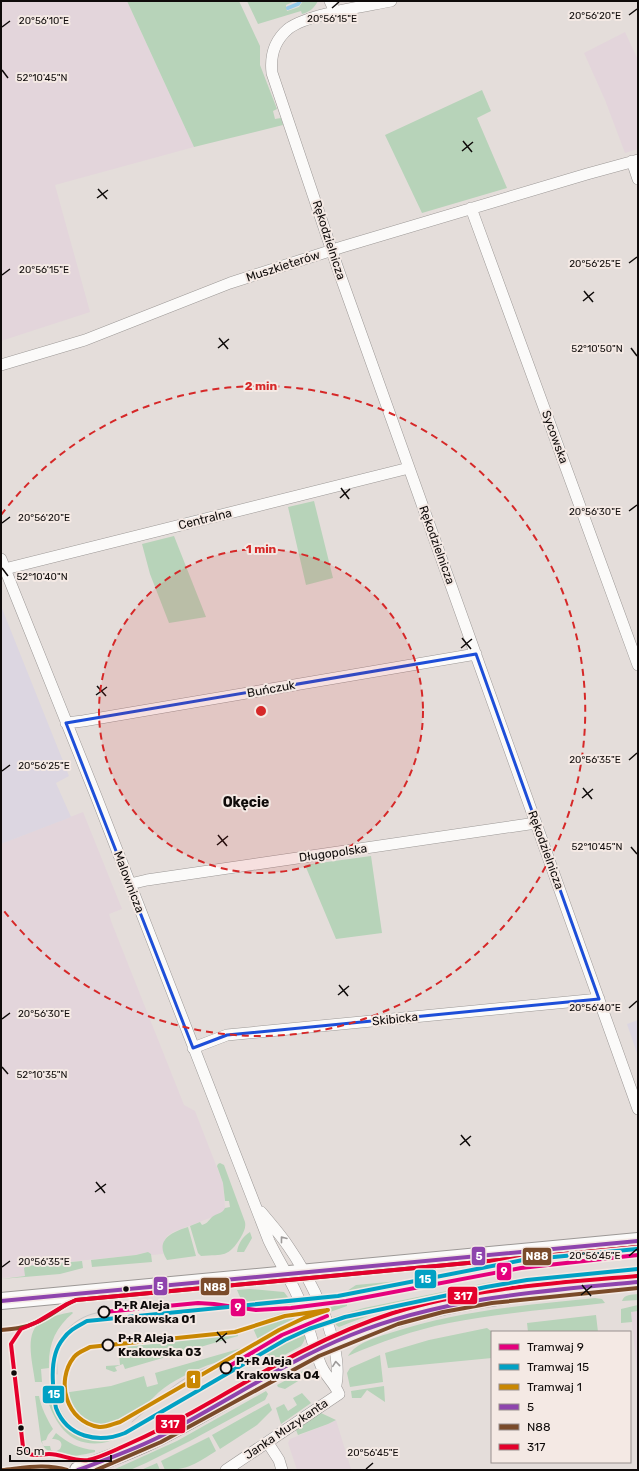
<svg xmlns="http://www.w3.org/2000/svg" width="639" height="1471" font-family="Rubik,sans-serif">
<rect width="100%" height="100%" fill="#e4ddda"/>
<path fill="#e3d5db" d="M 1,1 L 127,1 L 194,147 L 55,185 L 90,312 L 1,341 Z
M 625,32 L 638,60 L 638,149 L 625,153 L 605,100 L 584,53 Z
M 83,812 L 122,909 L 109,914 L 111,921 L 184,1105 L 195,1111 L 223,1183 L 225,1208 L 223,1213 L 173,1232 L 167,1236 L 164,1241 L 163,1254 L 151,1255 L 148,1252 L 136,1255 L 27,1266 L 25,1276 L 1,1278 L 1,844 Z
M 638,1311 L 638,1381 L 631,1312 Z
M 336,1420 L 351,1469 L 346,1470 L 297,1470 L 288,1443 L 290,1439 L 328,1424 Z"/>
<path fill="#dcd6e1" d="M 1,606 L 69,776 L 56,783 L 71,817 L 1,844 Z
M 638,1020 L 638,1056 L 627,1024 Z"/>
<path fill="#b7d3b9" d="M 127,1 L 239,1 L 260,46 L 260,65 L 277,109 L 273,111 L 275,119 L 281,118 L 283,125 L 194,147 Z
M 247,1 L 295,1 L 286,5 L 287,11 L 299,7 L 303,1 L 318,1 C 314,8 310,12 302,14 L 301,11 L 258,24 Z
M 482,90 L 491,111 L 477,118 L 507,188 L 422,213 L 385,135 Z
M 314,501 L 333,578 L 306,585 L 288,507 Z
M 174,536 L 206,617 L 169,623 L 150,574 L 142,544 Z
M 371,856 L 382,933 L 336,939 L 305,865 Z
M 220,1163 L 224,1165 L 245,1222 C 246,1228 244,1231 241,1237 C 228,1258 224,1254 201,1256 L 198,1253 L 190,1226 L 200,1222 L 202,1225 C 208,1223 208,1221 212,1217 C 217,1213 222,1214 225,1208 L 230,1207 L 229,1201 L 225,1201 L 223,1183 L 217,1166 L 218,1164 Z
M 188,1227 L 196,1256 L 167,1260 C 154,1240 172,1232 188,1227 Z
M 250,1232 L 252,1238 L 244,1252 L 237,1252 C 238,1244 243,1236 250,1232 Z
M 148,1252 L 151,1254 L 152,1262 L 92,1267 L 91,1260 L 136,1255 Z
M 82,1261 L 83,1268 L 60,1274 L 1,1279 L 25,1276 L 24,1268 L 27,1266 Z
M 638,1266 L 638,1270 C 572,1276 503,1279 438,1295 C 404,1303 371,1314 339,1327 L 336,1325 L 333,1317 L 364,1308 L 486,1283 L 526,1277 Z
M 442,1277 L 442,1278 L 335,1299 L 356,1285 Z
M 250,1289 L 284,1292 L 294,1305 L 262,1308 L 244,1306 L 237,1290 Z
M 638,1294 L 638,1300 L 622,1301 C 624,1294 632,1295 638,1294 Z
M 595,1298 L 602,1299 L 605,1303 C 553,1309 500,1313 449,1323 C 414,1330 380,1342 348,1356 C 357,1342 375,1338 390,1333 C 457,1311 525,1305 595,1298 Z
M 347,1304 L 347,1306 L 330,1312 L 328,1307 Z
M 638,1305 L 638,1311 L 631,1312 L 632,1322 L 621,1323 L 621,1309 Z
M 296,1311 L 301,1322 L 260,1344 L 251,1324 L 282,1313 Z
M 72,1312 L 73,1313 C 55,1328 48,1345 49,1368 L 41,1369 L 42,1382 L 35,1382 C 33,1364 23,1332 42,1321 C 51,1316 62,1314 72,1312 Z
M 596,1315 L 598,1332 L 528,1332 L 527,1323 Z
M 303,1328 C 306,1336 306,1339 301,1346 L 268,1364 L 262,1350 L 283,1337 Z
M 487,1328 L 491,1331 L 492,1358 L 388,1368 L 385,1353 L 429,1340 Z
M 237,1329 L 238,1336 L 125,1369 L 123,1364 L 115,1367 L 117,1371 L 114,1372 L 106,1369 L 106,1366 L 120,1365 L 118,1344 L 103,1345 L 103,1342 Z
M 242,1348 L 247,1351 C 226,1360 203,1365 182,1377 C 174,1381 166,1386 159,1392 C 140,1410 117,1438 87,1427 C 72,1421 67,1407 63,1393 L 111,1386 L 144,1376 L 147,1387 L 158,1384 L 155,1373 Z
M 380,1355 L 383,1382 L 350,1387 L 347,1373 L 350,1368 Z
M 303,1371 L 313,1372 L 285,1389 L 278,1387 L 277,1385 Z
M 384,1386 L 385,1402 L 367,1390 L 361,1398 L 352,1398 L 351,1391 Z
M 266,1391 L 268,1394 L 265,1400 L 190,1441 L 146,1463 L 130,1470 L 113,1470 L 177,1441 Z
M 302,1393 L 311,1403 L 281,1424 L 276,1408 L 284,1404 L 288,1411 L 297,1405 L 293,1398 Z
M 56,1394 C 60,1421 82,1442 111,1435 C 123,1433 134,1425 145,1418 L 141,1426 C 129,1432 115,1441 102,1443 C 70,1447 56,1425 47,1399 L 50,1395 Z
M 35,1396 L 39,1396 C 41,1407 47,1419 53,1429 L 48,1435 L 46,1440 L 42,1441 L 43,1446 L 50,1446 L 51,1450 L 55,1452 L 60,1449 C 64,1442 59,1439 52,1439 L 56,1433 C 68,1443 79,1449 95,1450 L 95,1452 C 77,1456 49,1463 41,1441 Z
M 269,1403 L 272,1410 L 257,1425 L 220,1449 L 212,1435 Z
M 321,1413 L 336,1420 L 328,1424 L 298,1435 L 296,1430 L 297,1429 Z
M 209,1437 L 216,1451 C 197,1463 188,1470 165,1470 L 161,1461 Z
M 157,1463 L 160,1470 L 141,1470 Z"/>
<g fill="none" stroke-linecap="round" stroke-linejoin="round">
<path stroke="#96cbe9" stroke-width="4" d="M 288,8 L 298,4 L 300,1"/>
<g stroke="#9c9896" stroke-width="12">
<path id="street" d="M 330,1 L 335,12
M 391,1 C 367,6 307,14 288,29 C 274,41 270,56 272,73 L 338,269 L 638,1109
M 632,161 L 638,179
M 471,208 L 638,665
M 1,365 L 85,340 L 230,283 L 342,247 L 587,174 L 638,160
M 1,559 L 96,796 L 269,1241 C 279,1262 292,1281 301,1304 C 308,1323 312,1344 320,1363 C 324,1375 334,1382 339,1394 L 226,1470
M 1,570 L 409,468
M 66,723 L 83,721 L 476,654
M 130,884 L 147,880 L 536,823
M 193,1048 L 227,1035 L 599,999
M 261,1212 C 270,1223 280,1234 288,1246 C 311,1279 344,1345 336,1385
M 268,1443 L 279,1460 L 282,1470"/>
</g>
<g stroke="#9c9896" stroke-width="18">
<path id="secondary" d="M 1,1301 L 638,1241
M 78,1470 C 106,1460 133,1450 159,1437 C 224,1404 284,1363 351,1335 C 442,1297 541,1291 638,1282"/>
</g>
<use href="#street" stroke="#fbfaf9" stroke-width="11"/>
<use href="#secondary" stroke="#fbfaf9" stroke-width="16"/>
<path stroke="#c8c6c5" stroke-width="1" d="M 57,1374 C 57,1366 56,1359 57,1352 C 60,1329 82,1313 104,1312
M 132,1422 C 155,1403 171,1384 199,1371 C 214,1364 231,1362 246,1355"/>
<g stroke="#f4e9e4" stroke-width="7">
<path id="bus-1" d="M 1,1301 L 638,1241
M 78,1470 C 105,1460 133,1450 159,1437 C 224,1404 284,1362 351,1335 C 442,1298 541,1291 638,1282"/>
</g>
<g stroke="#f4e9e4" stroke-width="7">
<path id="bus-2" d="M 1,1330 C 13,1329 25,1328 35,1323 C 50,1317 61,1306 76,1300 L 638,1247
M 2,1470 C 23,1468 46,1463 67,1470
M 96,1470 L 161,1442 L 319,1356 L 398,1324 L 443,1312 L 492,1303 L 638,1288"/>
</g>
<g stroke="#f4e9e4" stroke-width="7">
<path id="bus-3" d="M 637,1276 C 556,1283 471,1288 393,1313 C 330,1333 273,1366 216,1399 C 185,1417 154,1433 122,1447 C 111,1452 99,1458 88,1460 C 74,1462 62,1454 49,1454 C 39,1454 28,1459 23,1447 L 11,1344 L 21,1329 L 37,1322 L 67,1304 L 76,1300 L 638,1247"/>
</g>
<use href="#bus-1" stroke="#8e44ad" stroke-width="4"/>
<use href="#bus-2" stroke="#7a4b2a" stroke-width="4"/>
<use href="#bus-3" stroke="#e4002b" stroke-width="4"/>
<g stroke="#f4e9e4" stroke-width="7">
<path id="tram-1" d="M 104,1312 L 198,1303 L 214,1304 L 256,1310 L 291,1308 L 346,1301 L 521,1268 L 638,1255
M 226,1368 L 282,1335 L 327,1316"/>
</g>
<g stroke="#f4e9e4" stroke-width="7">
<path id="tram-2" d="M 637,1249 L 523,1260 L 338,1296 L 87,1321 C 78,1326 69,1330 63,1339 C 53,1351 52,1368 53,1383 C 53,1391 54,1400 56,1408 C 67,1437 98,1444 125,1433 L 285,1340 L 309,1329 L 345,1317 L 486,1287 L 527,1280 L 638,1269"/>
</g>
<g stroke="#f4e9e4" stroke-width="7">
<path id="tram-3" d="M 328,1310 L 304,1318 L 279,1330 L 120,1422 C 113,1424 105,1428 99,1427 C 66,1422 55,1381 74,1357 C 78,1352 85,1350 90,1347 L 235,1332 L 285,1316 Z"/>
</g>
<use href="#tram-1" stroke="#e5007d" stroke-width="4"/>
<use href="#tram-2" stroke="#01a1c4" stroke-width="4"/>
<use href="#tram-3" stroke="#c98702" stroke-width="4"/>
</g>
<defs><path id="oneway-chevron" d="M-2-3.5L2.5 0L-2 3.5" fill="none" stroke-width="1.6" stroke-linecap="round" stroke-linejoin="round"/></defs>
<g stroke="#9d9a99">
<use href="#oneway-chevron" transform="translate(283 1239) rotate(-128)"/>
<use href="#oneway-chevron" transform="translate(336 1364) rotate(-96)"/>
</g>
<path fill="none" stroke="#1d4ed8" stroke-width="3" stroke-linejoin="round" d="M 476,654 L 599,999 L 227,1035 L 193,1048 L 66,723 Z"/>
<path fill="none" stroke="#0f0b0a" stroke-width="1.5" d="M 332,8 L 339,2M 629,15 L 637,9M 2,27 L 10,21M 2,70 L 8,78M 463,141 L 472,152M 462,151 L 473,142M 98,189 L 107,199M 97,198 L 108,190M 629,263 L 637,257M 2,275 L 10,269M 584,291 L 593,302M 583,301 L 594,292M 219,338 L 228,349M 218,348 L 229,339M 631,348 L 637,356M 341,488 L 349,499M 340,498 L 350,489M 629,511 L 637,505M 2,523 L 10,517M 2,568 L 8,576M 462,638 L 471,649M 461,648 L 472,639M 97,686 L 106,696M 96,695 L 107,687M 629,760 L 637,753M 2,771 L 10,765M 583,788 L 592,799M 582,798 L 593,789M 218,835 L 227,846M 217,845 L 228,836M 631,847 L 637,854M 339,985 L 348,996M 338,995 L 349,986M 629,1008 L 637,1001M 2,1019 L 10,1013M 2,1067 L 8,1074M 461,1135 L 470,1146M 460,1145 L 471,1136M 96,1182 L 105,1193M 95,1192 L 106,1184M 629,1256 L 637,1249M 2,1267 L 10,1261M 582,1285 L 591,1296M 581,1295 L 592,1286M 217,1332 L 226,1343M 216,1342 L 227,1333M 366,1469 L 373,1463"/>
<circle cx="261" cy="711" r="162" fill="#d62828" fill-opacity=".12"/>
<g fill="none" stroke="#d62828" stroke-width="2" stroke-dasharray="7 5">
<circle cx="261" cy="711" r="162"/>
<path d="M1 515A325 325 0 1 1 1 907"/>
</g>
<g fill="#0f0b0a" stroke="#f4e9e4" stroke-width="1.5">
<circle cx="126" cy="1289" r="3.5"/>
<circle cx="14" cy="1373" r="3.5"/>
<circle cx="21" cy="1428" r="3.5"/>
</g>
<g fill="#f4e9e4" stroke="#0f0b0a" stroke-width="2">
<circle cx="104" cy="1312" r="5.5"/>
<circle cx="108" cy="1345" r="5.5"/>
<circle cx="226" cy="1368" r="5.5"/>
</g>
<g text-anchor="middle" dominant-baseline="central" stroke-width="4" stroke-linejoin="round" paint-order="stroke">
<g font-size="12" fill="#0f0b0a" stroke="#f4e9e4">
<text transform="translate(329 240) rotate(72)">Rękodzielnicza</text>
<text transform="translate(283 266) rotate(-18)">Muszkieterów</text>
<text transform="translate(555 437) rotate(70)">Sycowska</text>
<text transform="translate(205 519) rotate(-14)">Centralna</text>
<text transform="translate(437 545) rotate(70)">Rękodzielnicza</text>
<text transform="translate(271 689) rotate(-10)">Buńczuk</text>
<text transform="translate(546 850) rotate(70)">Rękodzielnicza</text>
<text transform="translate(333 853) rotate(-8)">Długopolska</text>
<text transform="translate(129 882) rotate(69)">Malownicza</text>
<text transform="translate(395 1019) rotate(-6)">Skibicka</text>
<text transform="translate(286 1429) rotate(-34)">Janka Muzykanta</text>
</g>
<g font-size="12" font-weight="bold" fill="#0f0b0a" stroke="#f4e9e4" text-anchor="start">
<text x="114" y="1305">P+R Aleja<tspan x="114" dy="14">Krakowska 01</tspan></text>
<text x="118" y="1338">P+R Aleja<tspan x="118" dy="14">Krakowska 03</tspan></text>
<text x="236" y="1361">P+R Aleja<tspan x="236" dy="14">Krakowska 04</tspan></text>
</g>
<g font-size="14" font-weight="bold" fill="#0f0b0a" stroke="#f4e9e4">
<text x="246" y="802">Okęcie</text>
</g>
</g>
<g font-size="10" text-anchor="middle" fill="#0f0b0a" stroke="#f4e9e4" stroke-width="4" stroke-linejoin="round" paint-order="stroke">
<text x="595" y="19">20°56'20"E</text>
<text x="332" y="22">20°56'15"E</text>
<text x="44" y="24">20°56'10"E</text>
<text x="42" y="81">52°10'45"N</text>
<text x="595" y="267">20°56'25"E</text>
<text x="44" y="273">20°56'15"E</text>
<text x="597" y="352">52°10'50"N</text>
<text x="595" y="515">20°56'30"E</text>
<text x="44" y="521">20°56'20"E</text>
<text x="42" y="580">52°10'40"N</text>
<text x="595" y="763">20°56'35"E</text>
<text x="44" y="769">20°56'25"E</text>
<text x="597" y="850">52°10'45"N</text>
<text x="595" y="1011">20°56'40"E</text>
<text x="44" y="1017">20°56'30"E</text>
<text x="42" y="1078">52°10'35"N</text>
<text x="595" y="1259">20°56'45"E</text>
<text x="44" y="1265">20°56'35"E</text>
<text x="373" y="1456">20°56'45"E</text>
</g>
<circle cx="261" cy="711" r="6" fill="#d62828" stroke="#f4e9e4" stroke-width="2"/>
<g font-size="12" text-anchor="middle" font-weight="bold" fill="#d62828" stroke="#f4e9e4" stroke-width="4" stroke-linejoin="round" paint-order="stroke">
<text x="261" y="390">2 min</text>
<text x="261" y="553">1 min</text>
</g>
<g stroke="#f4e9e4" stroke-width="1.5">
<rect x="471" y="1246" width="15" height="20" rx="4" fill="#8e44ad"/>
<rect x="522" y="1247" width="30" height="19" rx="4" fill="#7a4b2a"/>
<rect x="496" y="1262" width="16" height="19" rx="4" fill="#e5007d"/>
<rect x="414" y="1269" width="23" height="20" rx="4" fill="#01a1c4"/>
<rect x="153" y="1276" width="15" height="20" rx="4" fill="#8e44ad"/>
<rect x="200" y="1277" width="30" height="19" rx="4" fill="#7a4b2a"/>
<rect x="447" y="1286" width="31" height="19" rx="4" fill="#e4002b"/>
<rect x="230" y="1298" width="16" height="19" rx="4" fill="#e5007d"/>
<rect x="186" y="1370" width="15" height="19" rx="4" fill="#c98702"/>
<rect x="42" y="1385" width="23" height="19" rx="4" fill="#01a1c4"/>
<rect x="155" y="1414" width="31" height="20" rx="4" fill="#e4002b"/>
</g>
<g font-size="11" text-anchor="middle" font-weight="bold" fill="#fff">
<text x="479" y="1260">5</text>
<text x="537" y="1260">N88</text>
<text x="504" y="1275">9</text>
<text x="425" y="1283">15</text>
<text x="160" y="1290">5</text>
<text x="215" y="1291">N88</text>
<text x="463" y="1300">317</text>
<text x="238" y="1311">9</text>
<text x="193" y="1383">1</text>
<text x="54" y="1398">15</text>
<text x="170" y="1428">317</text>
</g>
<rect width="639" height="1471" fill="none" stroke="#0f0b0a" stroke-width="4"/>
<rect x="491" y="1331" width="140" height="132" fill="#f4e9e4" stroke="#98908d"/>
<rect x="499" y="1344" width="20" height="6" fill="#e5007d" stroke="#98908d"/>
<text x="527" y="1351" font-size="12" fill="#0f0b0a">Tramwaj 9</text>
<rect x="499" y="1364" width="20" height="6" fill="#01a1c4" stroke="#98908d"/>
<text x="527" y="1371" font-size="12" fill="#0f0b0a">Tramwaj 15</text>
<rect x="499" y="1384" width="20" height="6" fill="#c98702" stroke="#98908d"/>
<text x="527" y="1391" font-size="12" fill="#0f0b0a">Tramwaj 1</text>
<rect x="499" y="1404" width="20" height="6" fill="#8e44ad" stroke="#98908d"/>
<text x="527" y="1411" font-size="12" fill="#0f0b0a">5</text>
<rect x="499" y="1424" width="20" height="6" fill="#7a4b2a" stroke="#98908d"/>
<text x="527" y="1431" font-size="12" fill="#0f0b0a">N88</text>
<rect x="499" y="1444" width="20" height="6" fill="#e4002b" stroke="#98908d"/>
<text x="527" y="1451" font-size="12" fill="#0f0b0a">317</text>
<path d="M10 1455v6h101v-6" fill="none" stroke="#0f0b0a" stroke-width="2"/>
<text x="16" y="1455" font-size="12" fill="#0f0b0a" stroke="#f4e9e4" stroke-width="3" paint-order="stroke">50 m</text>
</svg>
